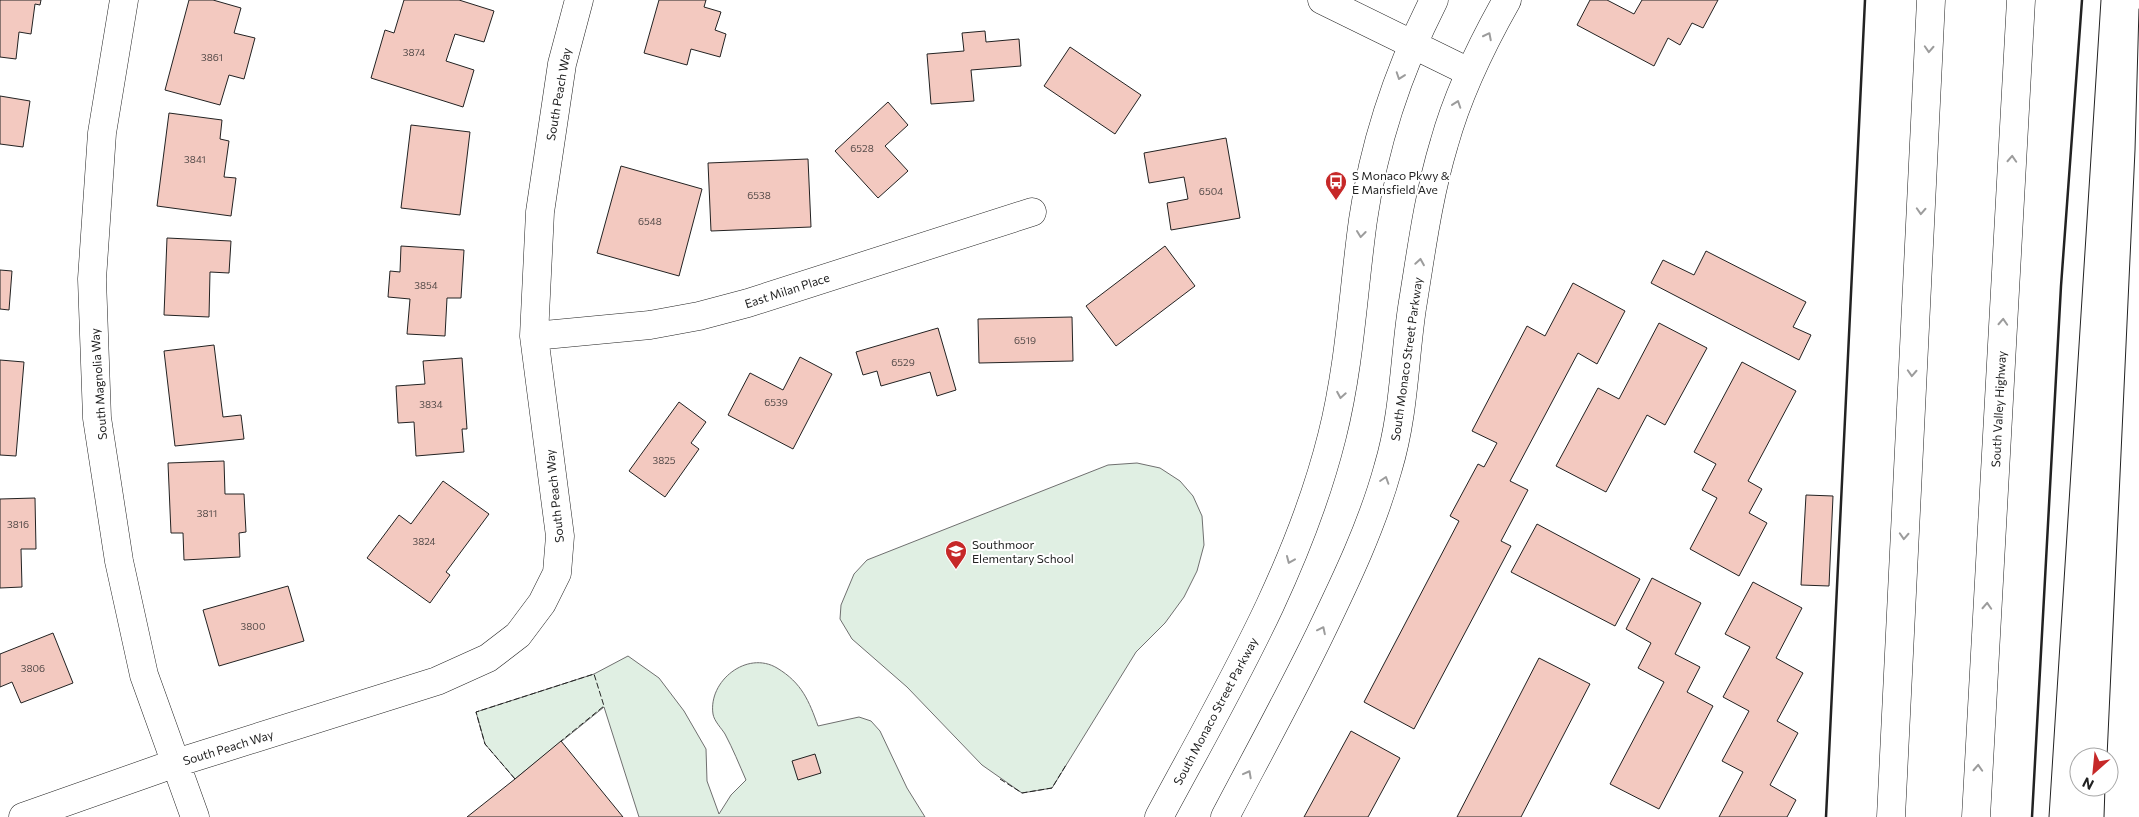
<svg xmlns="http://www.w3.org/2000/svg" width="2139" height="817" font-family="Commissioner,sans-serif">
<rect width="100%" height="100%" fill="#fff"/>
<path fill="#e0efe3" stroke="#6f6f6f" d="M 1137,463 L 1160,468 L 1180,481 L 1193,496 L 1202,516 L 1204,545 L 1197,571 L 1184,597 L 1165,623 L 1136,652 L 1052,788 L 1022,793 L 982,765 L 907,687 L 852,639 L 840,619 L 841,605 L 854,574 L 867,560 L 1108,465 Z
M 628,656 L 659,678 L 684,711 L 706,749 L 707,781 L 719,814 L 731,795 L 746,780 C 739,764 733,749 725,734 C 722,729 714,721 713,714 C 708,681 747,650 777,668 C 802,683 809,701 818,726 L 859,717 L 871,721 L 880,731 L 907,788 L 925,817 L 639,817 L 604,707 L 515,779 L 485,744 L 476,712 L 594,674 Z"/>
<path fill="#f3c9c0" stroke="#222" d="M 0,0 L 41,0 L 40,5 L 35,4 L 31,34 L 19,32 L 16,59 L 0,57 Z
M 189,0 L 213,0 L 241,8 L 234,33 L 255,38 L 244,79 L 229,75 L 220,105 L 165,90 Z
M 404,0 L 459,0 L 494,11 L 484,42 L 455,34 L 446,61 L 474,70 L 463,107 L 371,78 L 385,30 L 394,33 Z
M 659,0 L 706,0 L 704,7 L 721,12 L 715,30 L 726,34 L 720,57 L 691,49 L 687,65 L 644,53 Z
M 1590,0 L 1607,0 L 1634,14 L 1642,0 L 1718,0 L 1703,28 L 1692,23 L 1680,45 L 1668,38 L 1654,66 L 1577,25 Z
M 985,31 L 986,42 L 1019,39 L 1021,66 L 971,70 L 974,101 L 931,104 L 927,54 L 964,51 L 962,33 Z
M 1070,47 L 1141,95 L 1115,134 L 1044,86 Z
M 0,96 L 30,101 L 23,147 L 0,144 Z
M 888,102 L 908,125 L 885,146 L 908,171 L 878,198 L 835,151 Z
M 169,113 L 222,120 L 220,139 L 229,141 L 224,177 L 236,178 L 231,216 L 157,206 Z
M 411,125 L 470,132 L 460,215 L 401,208 Z
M 1226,138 L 1240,218 L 1171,230 L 1167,203 L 1188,199 L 1184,177 L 1149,183 L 1144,153 Z
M 808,159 L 811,227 L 711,231 L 708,163 Z
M 621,166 L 702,189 L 679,276 L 597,253 Z
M 167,238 L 231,241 L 229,273 L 210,272 L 209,317 L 164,315 Z
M 401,246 L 464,250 L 461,298 L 447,298 L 445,336 L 407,334 L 410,299 L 388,297 L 390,271 L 400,272 Z
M 1165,246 L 1195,286 L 1116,346 L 1086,306 Z
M 1706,251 L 1806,302 L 1793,327 L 1811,335 L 1799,360 L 1651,283 L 1663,260 L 1694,275 Z
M 0,270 L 12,271 L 9,310 L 0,309 Z
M 1573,283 L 1625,311 L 1597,364 L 1578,353 L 1510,481 L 1528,490 L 1501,541 L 1511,546 L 1414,729 L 1364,702 L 1459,521 L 1450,516 L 1478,464 L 1484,467 L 1497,443 L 1472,431 L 1527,326 L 1545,336 Z
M 1072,317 L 1073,361 L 979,363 L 978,319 Z
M 1659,323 L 1707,348 L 1665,425 L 1647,415 L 1606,492 L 1556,466 L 1598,388 L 1619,399 Z
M 938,328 L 956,390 L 937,396 L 930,372 L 881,386 L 877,371 L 863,375 L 856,352 Z
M 214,345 L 223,417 L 241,415 L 244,439 L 175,446 L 164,351 Z
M 800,357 L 832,374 L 793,449 L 728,415 L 750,373 L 783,390 Z
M 462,358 L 467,429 L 462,429 L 464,452 L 416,456 L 414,422 L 398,423 L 396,386 L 425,384 L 423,361 Z
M 0,360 L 24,362 L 16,456 L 0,455 Z
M 1742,362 L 1796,391 L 1748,481 L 1762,489 L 1749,513 L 1767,523 L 1739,576 L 1690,549 L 1717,498 L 1702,490 L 1716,464 L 1694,452 Z
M 679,402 L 706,422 L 691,443 L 699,449 L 665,497 L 629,471 Z
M 224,461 L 225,494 L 244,494 L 246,532 L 239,533 L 240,557 L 184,560 L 183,533 L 171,533 L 168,463 Z
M 443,481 L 489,514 L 446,572 L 450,575 L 430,603 L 367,558 L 399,515 L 411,524 Z
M 1806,495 L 1833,496 L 1829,586 L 1801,585 Z
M 35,498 L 36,549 L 21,549 L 22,587 L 0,588 L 0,499 Z
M 1537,524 L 1640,579 L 1615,626 L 1511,572 Z
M 1652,578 L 1701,603 L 1675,654 L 1700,667 L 1687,692 L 1713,706 L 1659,809 L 1610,784 L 1664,682 L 1638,668 L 1651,643 L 1626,629 Z
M 1753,582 L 1802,608 L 1776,658 L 1803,673 L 1777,721 L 1798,733 L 1770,785 L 1796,800 L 1787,817 L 1719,817 L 1743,772 L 1722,761 L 1749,711 L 1723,697 L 1750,647 L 1725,634 Z
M 288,586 L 304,641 L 219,666 L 203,610 Z
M 53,633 L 73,683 L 21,703 L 12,682 L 0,687 L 0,654 Z
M 1539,658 L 1590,684 L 1521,817 L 1457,817 Z
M 1351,731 L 1400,758 L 1368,817 L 1304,817 Z
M 561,741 L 623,817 L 467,817 L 515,779 Z
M 815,754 L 821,773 L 798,780 L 792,761 Z"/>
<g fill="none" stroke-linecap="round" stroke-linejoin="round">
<g stroke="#222" stroke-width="29">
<path id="street" d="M 124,0 L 102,133 L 92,279 L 97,418 L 119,561 L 144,675 L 195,817
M 534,336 L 650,325 L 699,316 L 748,303 L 1032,212
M 23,817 L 176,763 L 437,681 L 488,658 L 518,635 L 542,603 L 557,573 L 560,536 L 534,336 L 540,212 L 562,64 L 579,0"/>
</g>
<g stroke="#222" stroke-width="29">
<path id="secondary" d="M 1322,0 L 1469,72
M 1159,817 C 1225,694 1298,572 1332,436 C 1350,365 1353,292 1363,220 C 1374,143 1399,69 1434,0
M 1225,817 C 1257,756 1290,696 1320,634 C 1346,580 1372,526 1388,468 C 1404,415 1404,362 1412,308 C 1421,253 1428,197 1444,144 C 1458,93 1481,46 1507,0"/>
</g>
<g stroke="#222" stroke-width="29">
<path id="highway" d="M 1891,817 L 1931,0
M 1976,817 L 2021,0"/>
</g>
<use href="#street" stroke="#fff" stroke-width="28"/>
<use href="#secondary" stroke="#fff" stroke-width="28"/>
<use href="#highway" stroke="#fff" stroke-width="28"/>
<path stroke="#222" stroke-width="1" d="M 2107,757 L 2135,150 L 2139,9
M 2049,817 L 2101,0
M 2104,817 L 2105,787"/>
<path stroke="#222" stroke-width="1" stroke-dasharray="6 2.5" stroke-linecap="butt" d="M 515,779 L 485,744 L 476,712 L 594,674 L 604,706 L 561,741
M 1000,779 L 1022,793 L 1052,788 L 1066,765"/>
<path stroke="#222" stroke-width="2.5" d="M 1826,817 L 1865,0
M 2032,817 L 2061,286 L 2082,0"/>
</g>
<defs><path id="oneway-chevron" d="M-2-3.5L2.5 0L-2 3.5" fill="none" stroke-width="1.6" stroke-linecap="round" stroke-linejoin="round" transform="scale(1.25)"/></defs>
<g stroke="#9c9c9c">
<use href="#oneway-chevron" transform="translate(1488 36) rotate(-63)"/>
<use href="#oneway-chevron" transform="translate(1929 49) rotate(93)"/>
<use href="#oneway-chevron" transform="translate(1400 76) rotate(109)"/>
<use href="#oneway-chevron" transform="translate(1457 104) rotate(-71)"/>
<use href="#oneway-chevron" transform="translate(2012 159) rotate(-87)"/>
<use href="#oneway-chevron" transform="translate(1921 211) rotate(93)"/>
<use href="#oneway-chevron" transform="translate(1361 234) rotate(97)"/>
<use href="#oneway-chevron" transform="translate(1420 262) rotate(-81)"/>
<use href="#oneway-chevron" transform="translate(2003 322) rotate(-87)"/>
<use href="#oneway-chevron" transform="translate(1912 373) rotate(93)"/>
<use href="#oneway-chevron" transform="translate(1341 395) rotate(100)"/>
<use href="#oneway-chevron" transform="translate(1385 480) rotate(-72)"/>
<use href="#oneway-chevron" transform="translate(1904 536) rotate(93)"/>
<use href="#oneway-chevron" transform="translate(1290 560) rotate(113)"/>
<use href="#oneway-chevron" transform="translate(1987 606) rotate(-87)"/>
<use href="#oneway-chevron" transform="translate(1322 630) rotate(-64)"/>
<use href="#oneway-chevron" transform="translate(1978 768) rotate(-87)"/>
<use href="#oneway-chevron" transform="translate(1248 774) rotate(-62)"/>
</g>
<defs>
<g id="bus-pin" transform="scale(1.125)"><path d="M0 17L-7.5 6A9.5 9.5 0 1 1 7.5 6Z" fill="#c62828" stroke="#fff"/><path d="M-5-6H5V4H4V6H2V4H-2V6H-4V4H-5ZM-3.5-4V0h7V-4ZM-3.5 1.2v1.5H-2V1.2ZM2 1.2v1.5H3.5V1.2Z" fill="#fff"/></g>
<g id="school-pin" transform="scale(1.125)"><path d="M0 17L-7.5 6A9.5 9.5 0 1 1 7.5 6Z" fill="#c62828" stroke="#fff"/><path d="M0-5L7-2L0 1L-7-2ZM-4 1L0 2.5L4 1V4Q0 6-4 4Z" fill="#fff"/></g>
</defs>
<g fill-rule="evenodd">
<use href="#bus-pin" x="1336" y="182"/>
<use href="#school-pin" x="956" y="551"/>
</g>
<g text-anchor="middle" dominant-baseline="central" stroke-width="4" stroke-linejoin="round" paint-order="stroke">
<g font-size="10" fill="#564c4a">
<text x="414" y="52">3874</text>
<text x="212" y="57">3861</text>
<text x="862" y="148">6528</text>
<text x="195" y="159">3841</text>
<text x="1211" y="191">6504</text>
<text x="759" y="195">6538</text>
<text x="650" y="221">6548</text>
<text x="426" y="285">3854</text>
<text x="1025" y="340">6519</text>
<text x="903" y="362">6529</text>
<text x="776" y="402">6539</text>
<text x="431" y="404">3834</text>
<text x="664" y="460">3825</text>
<text x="207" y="513">3811</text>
<text x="18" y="524">3816</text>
<text x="424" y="541">3824</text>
<text x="253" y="626">3800</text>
<text x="33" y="668">3806</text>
</g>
<g font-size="12" fill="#222" stroke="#fff">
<text transform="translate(558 94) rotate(-80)">South Peach Way</text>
<text transform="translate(787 290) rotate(-18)">East Milan Place</text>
<text transform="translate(1406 359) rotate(-82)">South Monaco Street Parkway</text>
<text transform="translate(98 384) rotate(-94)">South Magnolia Way</text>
<text transform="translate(1998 409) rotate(-87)">South Valley Highway</text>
<text transform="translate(554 496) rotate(-96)">South Peach Way</text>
<text transform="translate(1215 711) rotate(-62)">South Monaco Street Parkway</text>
<text transform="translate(228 747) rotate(-17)">South Peach Way</text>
</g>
<g font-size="12" fill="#222" stroke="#fff" text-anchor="start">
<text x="1352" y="175">S Monaco Pkwy &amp;<tspan x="1352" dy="14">E Mansfield Ave</tspan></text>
<text x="972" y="544">Southmoor<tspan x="972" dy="14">Elementary School</tspan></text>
</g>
</g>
<g transform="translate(2094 772) rotate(207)"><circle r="24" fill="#ffffff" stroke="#a7a7a7"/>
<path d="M0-4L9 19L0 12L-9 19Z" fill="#c62828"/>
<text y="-8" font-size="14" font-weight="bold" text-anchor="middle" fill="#222222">N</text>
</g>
</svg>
